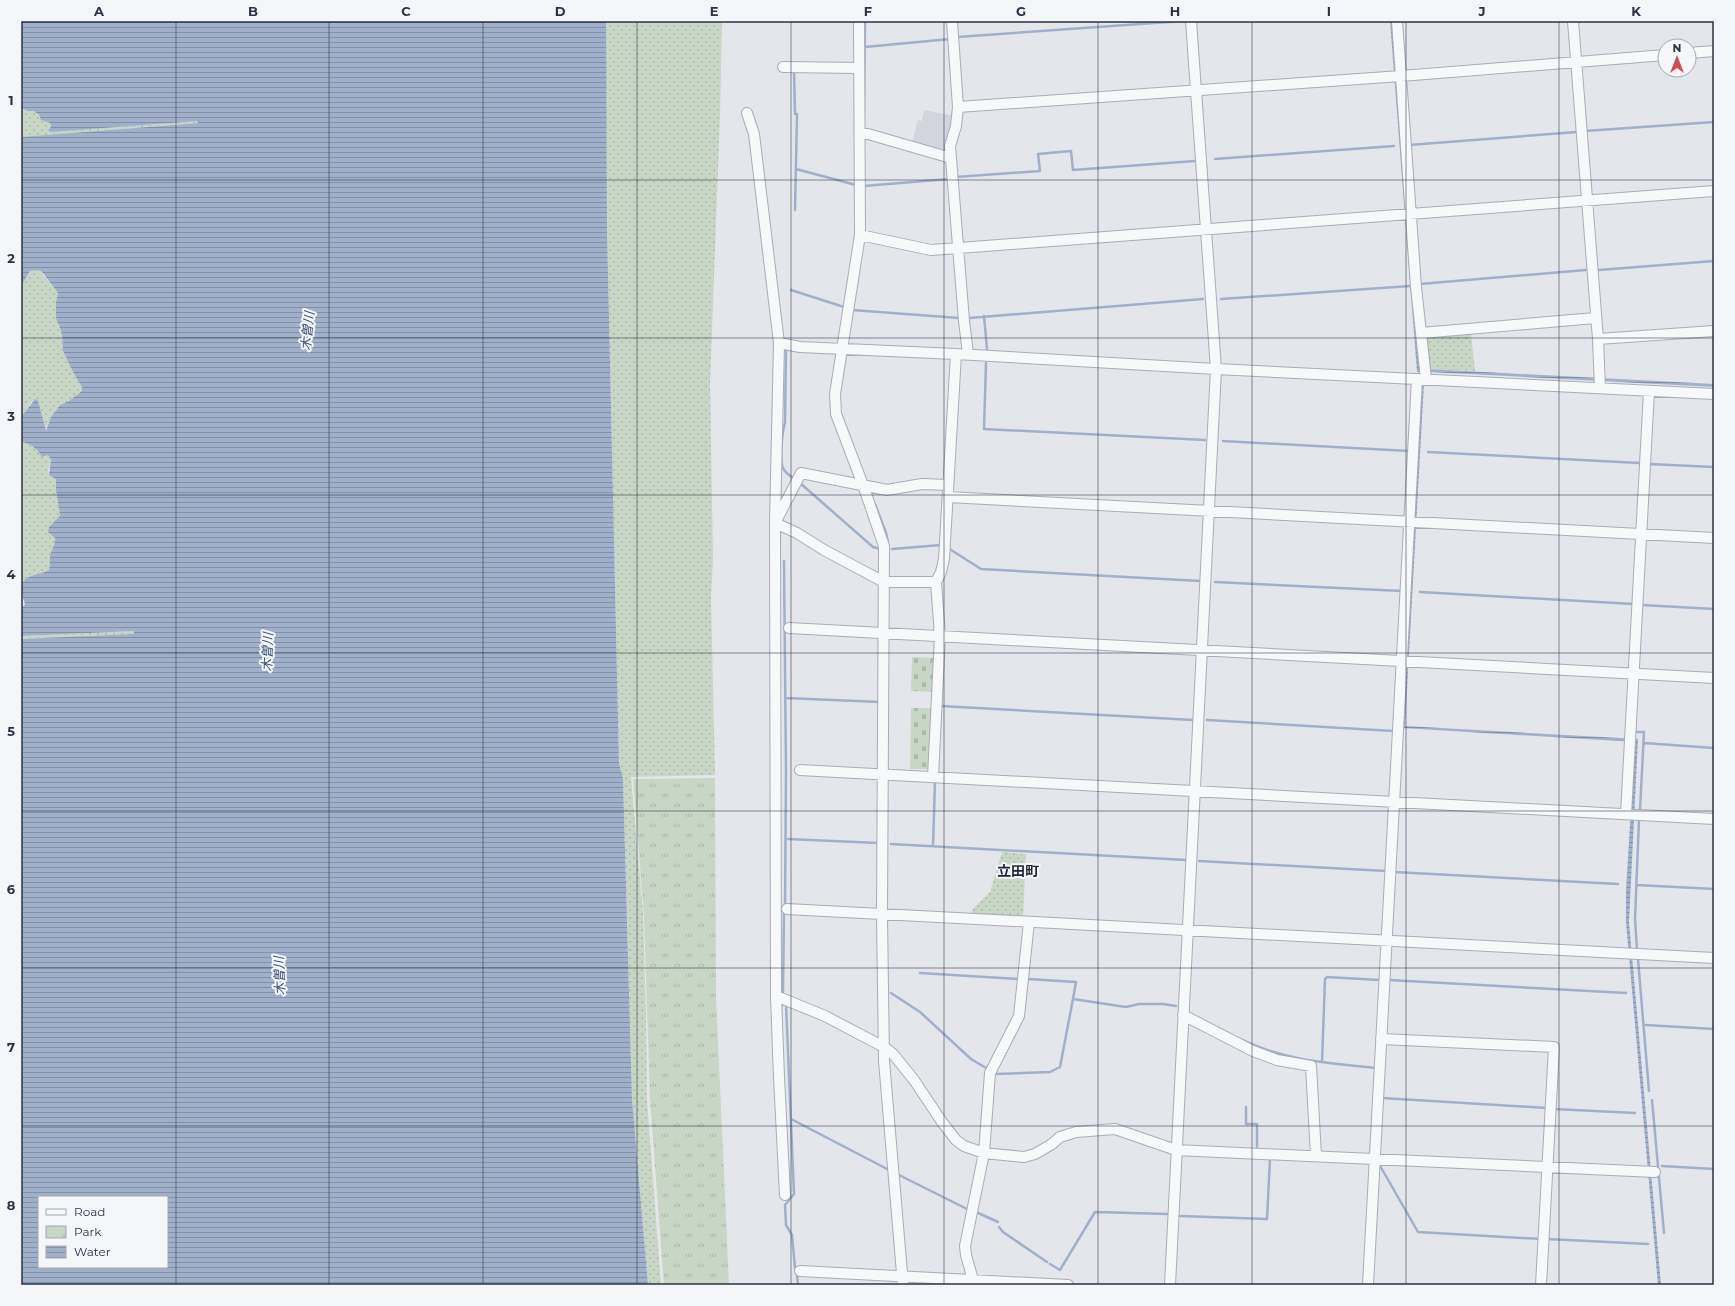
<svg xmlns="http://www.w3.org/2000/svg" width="1735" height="1306" font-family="Montserrat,'Noto Sans JP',sans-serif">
<defs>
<pattern id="grass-dots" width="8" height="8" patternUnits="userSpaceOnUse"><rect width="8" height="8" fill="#c8d6c5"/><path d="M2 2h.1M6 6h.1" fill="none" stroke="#acb8aa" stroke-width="1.8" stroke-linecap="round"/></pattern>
<pattern id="cemetery-stones" width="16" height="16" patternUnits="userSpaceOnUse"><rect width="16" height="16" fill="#c8d6c5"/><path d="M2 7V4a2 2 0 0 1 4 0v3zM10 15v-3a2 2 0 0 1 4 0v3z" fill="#acb8aa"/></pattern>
<pattern id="park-tufts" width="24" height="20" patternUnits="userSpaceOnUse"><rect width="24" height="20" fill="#c8d6c5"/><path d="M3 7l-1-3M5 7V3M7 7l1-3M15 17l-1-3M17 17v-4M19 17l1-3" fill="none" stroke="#acb8aa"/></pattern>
<pattern id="water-rules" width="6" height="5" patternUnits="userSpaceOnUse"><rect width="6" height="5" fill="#a0b0cb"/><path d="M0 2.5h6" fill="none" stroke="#8390a6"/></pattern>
</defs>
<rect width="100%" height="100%" fill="#e4e6ec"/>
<path fill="#d2d5de" d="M 924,110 L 954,116 L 946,153 L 912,143 L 918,120 L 922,121 Z"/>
<path fill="url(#grass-dots)" d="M 605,21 L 722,21 L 720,115 L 710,383 L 713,559 L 711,598 L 715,775 L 631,777 L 643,913 L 646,1018 L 647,1100 L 661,1285 L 648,1285 L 632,1099 L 623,779 L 619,763 L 607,229 Z
M 21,108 L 37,112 L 41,120 L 50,123 L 51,127 L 198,121 L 198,123 L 21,137 Z
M 39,270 L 58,293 L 58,325 L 62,334 L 63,351 L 73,372 L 82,387 L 82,391 L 69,401 L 60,405 L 51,417 L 45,432 L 38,401 L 32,401 L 21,417 L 21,286 L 30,271 Z
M 1471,333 L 1475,371 L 1427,369 L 1424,336 Z
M 21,442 C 28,443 38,448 41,455 L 44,457 L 48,455 L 51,459 L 48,471 L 49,475 L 56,479 L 56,490 L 60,517 L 49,528 L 48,532 L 55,538 C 56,545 51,549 50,557 C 50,562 50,565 49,570 C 40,574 31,577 22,581 L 21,584 Z
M 134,631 L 134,635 L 21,639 L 21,636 Z
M 1002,852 L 1026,854 L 1023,918 L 971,917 L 972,910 L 990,892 Z"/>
<path fill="url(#cemetery-stones)" d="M 912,657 L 936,658 L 934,692 L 911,691 Z
M 911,708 L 932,708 L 929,769 L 910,769 Z"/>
<path fill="url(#park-tufts)" d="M 715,778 L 716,997 L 729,1285 L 664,1285 L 650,1100 L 644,916 L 633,779 Z"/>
<path fill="url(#water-rules)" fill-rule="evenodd" d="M 21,21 L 606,21 L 607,229 L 619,763 L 623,779 L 632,1099 L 648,1285 L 21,1285 L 21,639 L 134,634 L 134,631 L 21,636 L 21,607 L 24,606 L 25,604 L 21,592 L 21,584 C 28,574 39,575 49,570 C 50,565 50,562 50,557 C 51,549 56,545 55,538 L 48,532 L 49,527 L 60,516 L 56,490 L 56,479 L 49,475 L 51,459 L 48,455 L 42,457 C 38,449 30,443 21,442 L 21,417 L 35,399 L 38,401 L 46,431 L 51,417 L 60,405 L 69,401 L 82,391 L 82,387 L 73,372 L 63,351 L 62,334 L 56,318 L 56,302 L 58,293 L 43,273 L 39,270 L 30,271 L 21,286 L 21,137 L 198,123 L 197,121 L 50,132 L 48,130 L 51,127 L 50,123 L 41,120 L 39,115 L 34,111 L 28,111 L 21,108 ZM 39,1197 L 167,1197 L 167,1267 L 39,1267 Z
M 1390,21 L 1394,21 L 1421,373 L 1417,372 Z
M 1427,369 L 1714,384 L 1714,387 L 1429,372 Z
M 1421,383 L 1424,383 L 1405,726 L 1638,739 L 1629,922 L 1661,1285 L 1658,1285 L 1626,922 L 1626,891 L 1635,742 L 1402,728 Z"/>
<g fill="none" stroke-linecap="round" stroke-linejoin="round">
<path stroke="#a0b0cb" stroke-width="2.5" d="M 1200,21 L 1202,21
M 957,37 L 1183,21
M 865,47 L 950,39
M 794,70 L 795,114 L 797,114 L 795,210
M 864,112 L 865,21
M 1585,131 L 1714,122
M 1409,145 L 1577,132
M 1215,159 L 1394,146
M 796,169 L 856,185
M 956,177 L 1040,171 L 1038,154 L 1071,151 L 1073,170 L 1195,161
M 864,186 L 949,179
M 1599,270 L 1714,261
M 1420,284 L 1586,270
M 791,290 L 844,307
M 1221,299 L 1410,286
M 852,310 L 959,318
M 984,316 L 987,349
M 969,318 L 1203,299
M 786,350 L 785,423 C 782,432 779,463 784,470 C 787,474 791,476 794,479
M 986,363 L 984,429 L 1205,440
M 1223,441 L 1409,451
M 1428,452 L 1639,463
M 1648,466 L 1649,464 L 1714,467
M 800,483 L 873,547 L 880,549
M 875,504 L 886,533 L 888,542
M 948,548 L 981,569 L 1200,581
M 892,549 L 941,545
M 784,561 L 786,772 L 785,906
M 1215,582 L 1402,591
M 1420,592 L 1633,604
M 1642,605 L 1714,609
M 785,698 L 880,702
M 941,706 L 1193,720
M 1207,720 L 1393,731
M 1635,729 L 1635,732 L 1644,732 L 1640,810
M 1644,743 L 1714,748
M 788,839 L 878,843
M 891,844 L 1186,860
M 933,846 L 935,781
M 1199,861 L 1386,871
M 1394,872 L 1618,884
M 1637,885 L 1714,889
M 1637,950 L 1635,919 L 1639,819
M 1638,959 L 1649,1091
M 920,973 L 1020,979
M 1028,979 L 1076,982 L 1073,999
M 1389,980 L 1626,993
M 783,992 L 784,911
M 891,993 L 920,1012 L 971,1059 L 986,1068
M 786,1004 L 794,1194 L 785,1205 L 786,1225 L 792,1235 L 795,1268
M 1646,1025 L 1714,1029
M 1242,1040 C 1287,1061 1327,1063 1376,1068
M 1322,1062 L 1325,979 L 1327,977 L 1379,980
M 997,1074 L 1050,1072 L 1060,1067 L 1073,999 L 1126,1007 L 1139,1004 L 1163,1004 L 1176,1006
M 1382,1098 L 1547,1108
M 1652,1100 L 1664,1233
M 1246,1107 L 1246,1124 L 1257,1124 L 1257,1150
M 1554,1109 L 1635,1113
M 791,1119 L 889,1170
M 1379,1164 L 1418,1232 L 1541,1239
M 1662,1166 L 1714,1169
M 899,1175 L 969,1210
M 976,1212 L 998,1222
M 1180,1216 L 1267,1219 L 1270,1159
M 999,1227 L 1003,1232 L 1047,1262
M 1547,1239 L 1648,1244
M 1050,1264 L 1060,1270 L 1095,1212 L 1168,1214
M 797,1274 L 798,1285
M 908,1281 L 908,1285"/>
<g stroke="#a9acb6" stroke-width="12">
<path id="minor" d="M 859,21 L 860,235 L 835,394 L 836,414 L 863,485 L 884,546 L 882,915 L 884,1061 L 903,1285
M 952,21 L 958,107 L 956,126 L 950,146 L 964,321 L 968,354
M 1397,21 L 1416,287 L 1426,379
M 1573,21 L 1598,339 L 1600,388
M 1689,53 L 1714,51
M 783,67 L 859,68
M 958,107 L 1401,76 L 1665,55
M 747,113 L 754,134 L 779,343 L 775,523 L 776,996 L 779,1077 L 785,1195
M 860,134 L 868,134 L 951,158
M 860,235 L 931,250 L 959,248 L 1714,191
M 1421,333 L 1595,318
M 1598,339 L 1714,331
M 779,343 L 800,347 L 956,354 L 1216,369 L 1714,394
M 948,497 L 1714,538
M 936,582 L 884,582 L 824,550 L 797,533 L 775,523 L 801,473 L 887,490 L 922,484 L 948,485
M 789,628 L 1714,678
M 800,770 L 1714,819
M 933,777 L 940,636 L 936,582 L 941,572 L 944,559 L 956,354
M 1626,814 L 1649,391
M 787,909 L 1714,958
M 776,996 L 825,1016 L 884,1047 L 893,1054 L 914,1080 L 942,1122 L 956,1140 L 964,1146 L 984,1153 L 1024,1157 L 1035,1154 L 1052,1144 L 1060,1137 L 1076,1132 L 1115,1129 L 1176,1150 L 1655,1172
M 1183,1015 L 1253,1051 L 1277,1060 L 1311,1066 L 1316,1156
M 1381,1039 L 1554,1047 L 1541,1285
M 800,1271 L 1068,1285
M 973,1280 L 966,1255 L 965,1246 L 984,1153 L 990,1073 L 1019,1016 L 1029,922
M 1170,1285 L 1216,369 L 1191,21
M 1368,1285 L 1417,379"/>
</g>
<use href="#minor" stroke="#f7f8fa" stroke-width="10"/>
</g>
<path fill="none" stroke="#2c3244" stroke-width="1" stroke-opacity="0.55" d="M 176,21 L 176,1285M 329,21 L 329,1285M 483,21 L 483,1285M 637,21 L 637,1285M 791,21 L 791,1285M 944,21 L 944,1285M 1098,21 L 1098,1285M 1252,21 L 1252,1285M 1406,21 L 1406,1285M 1559,21 L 1559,1285M 21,180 L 1714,180M 21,338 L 1714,338M 21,495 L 1714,495M 21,653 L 1714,653M 21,811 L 1714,811M 21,968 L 1714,968M 21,1126 L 1714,1126"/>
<g text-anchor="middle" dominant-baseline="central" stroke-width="4" stroke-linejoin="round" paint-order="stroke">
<g font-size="13" font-style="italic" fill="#364c78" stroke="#f4f6f9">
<text transform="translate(307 331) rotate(-84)">木曽川</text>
<text transform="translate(267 652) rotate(-88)">木曽川</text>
<text transform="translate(279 976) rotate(-92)">木曽川</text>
</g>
<g font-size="14" font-weight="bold" fill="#1e2335" stroke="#f4f6f9">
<text x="1018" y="871">立田町</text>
</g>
</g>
<rect width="1735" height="1306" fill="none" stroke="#f4f6f9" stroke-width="44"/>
<rect x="38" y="1196" width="130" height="72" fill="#f4f6f9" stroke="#a4a8b1"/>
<rect x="46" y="1209" width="20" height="6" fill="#f7f8fa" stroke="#a4a8b1"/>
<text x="74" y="1216" font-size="12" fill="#2c3244">Road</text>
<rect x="46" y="1226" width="20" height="12" fill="url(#park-tufts)" stroke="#a4a8b1"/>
<text x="74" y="1236" font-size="12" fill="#2c3244">Park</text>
<rect x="46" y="1246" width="20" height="12" fill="url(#water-rules)" stroke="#a4a8b1"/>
<text x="74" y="1256" font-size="12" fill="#2c3244">Water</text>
<g transform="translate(1677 58)"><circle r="19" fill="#f4f6f9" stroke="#a4a8b1"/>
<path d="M0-3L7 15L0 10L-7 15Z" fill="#ce4c52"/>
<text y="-6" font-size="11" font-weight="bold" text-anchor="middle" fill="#2c3244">N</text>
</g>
<rect x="22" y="22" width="1691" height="1262" fill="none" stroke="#2c3244" stroke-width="1.5"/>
<g font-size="13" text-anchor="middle" font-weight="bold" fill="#2c3244">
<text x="99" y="16">A</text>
<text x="253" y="16">B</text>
<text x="406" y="16">C</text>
<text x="560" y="16">D</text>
<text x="714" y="16">E</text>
<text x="868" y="16">F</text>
<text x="1021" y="16">G</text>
<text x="1175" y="16">H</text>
<text x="1329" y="16">I</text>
<text x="1482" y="16">J</text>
<text x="1636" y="16">K</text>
<text x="11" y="105">1</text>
<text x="11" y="263">2</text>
<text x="11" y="421">3</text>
<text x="11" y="579">4</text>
<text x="11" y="736">5</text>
<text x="11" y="894">6</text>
<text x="11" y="1052">7</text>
<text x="11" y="1210">8</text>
</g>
</svg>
